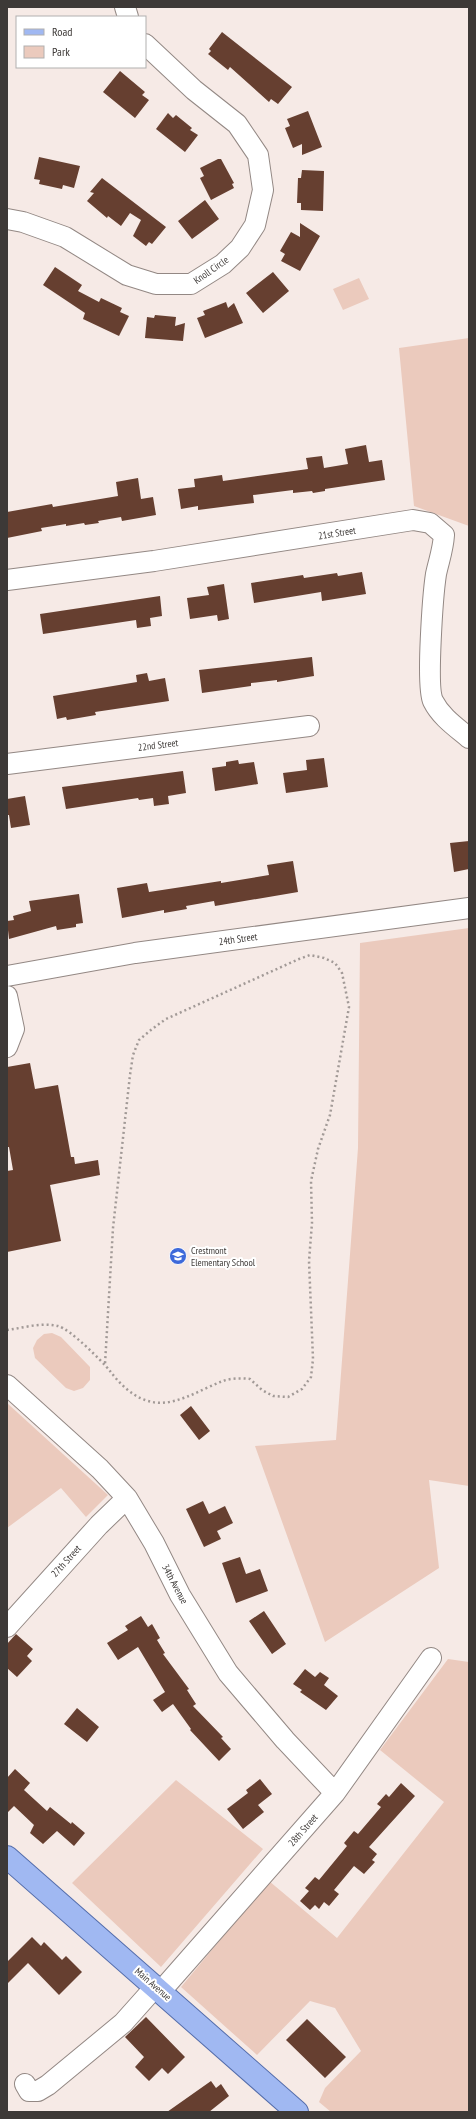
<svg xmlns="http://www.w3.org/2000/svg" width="476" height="2119" font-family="'PT Sans Narrow',sans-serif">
<rect width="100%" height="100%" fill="#f6eae6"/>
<path fill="#ebcabd" d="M 359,278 L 369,299 L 343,310 L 333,289 Z
M 469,338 L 469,526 L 414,506 L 399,348 Z
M 469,928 L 469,1486 L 429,1480 L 439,1568 L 325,1642 L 255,1446 L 336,1440 L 358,1148 L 360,943 Z
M 52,1333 L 61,1337 L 90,1367 L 90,1380 L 83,1388 L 74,1391 L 66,1388 L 35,1358 L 33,1348 L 37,1340 L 44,1334 Z
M 7,1403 L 108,1495 L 86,1517 L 61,1488 L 7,1528 Z
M 448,1659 L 469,1662 L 469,2112 L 331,2112 L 319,2102 L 325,2088 L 361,2051 L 335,2008 L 310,2001 L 257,2055 L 181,1987 L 269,1881 L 337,1938 L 444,1802 L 380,1750 Z
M 176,1780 L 263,1849 L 161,1967 L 72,1883 Z"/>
<path fill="#663f30" d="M 222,32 L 292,87 L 278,104 L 271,99 L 269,102 L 230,67 L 228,70 L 208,54 L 211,51 L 209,49 Z
M 120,71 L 145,92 L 142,95 L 149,100 L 135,118 L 103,92 Z
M 308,111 L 322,147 L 302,155 L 302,144 L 293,148 L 285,128 L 290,126 L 287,119 Z
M 168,113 L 173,118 L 176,115 L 192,128 L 190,130 L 198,135 L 185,152 L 156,129 Z
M 39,157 L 80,166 L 74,188 L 63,185 L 62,189 L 39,184 L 40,180 L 34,179 Z
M 218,159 L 221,159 L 234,183 L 232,184 L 234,188 L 211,200 L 200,178 L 204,176 L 200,168 Z
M 302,170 L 324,171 L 323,211 L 301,210 L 301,203 L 297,203 L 298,178 L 301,178 Z
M 102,178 L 166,227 L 152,244 L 149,242 L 146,246 L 133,236 L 141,220 L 130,213 L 121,226 L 108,216 L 107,218 L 87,201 L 94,193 L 90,192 Z
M 205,200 L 219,219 L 192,239 L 178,221 Z
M 300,223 L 320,236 L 300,271 L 281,261 L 285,254 L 280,251 L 291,232 L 300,237 Z
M 55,267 L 82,285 L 78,291 L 99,302 L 101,298 L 122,308 L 120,312 L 129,316 L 119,336 L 83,319 L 85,313 L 43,285 Z
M 273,272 L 289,291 L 263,313 L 246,293 Z
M 226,302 L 228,308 L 234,303 L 243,323 L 205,338 L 197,318 L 205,315 L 203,311 Z
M 155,315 L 176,317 L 175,326 L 185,323 L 183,341 L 145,338 L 147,317 L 154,318 Z
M 366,445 L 369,462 L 382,460 L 385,480 L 325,489 L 325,491 L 313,493 L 312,491 L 293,493 L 293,490 L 253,495 L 254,503 L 237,505 L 198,510 L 198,506 L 181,509 L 178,489 L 195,487 L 194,479 L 222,475 L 223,481 L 308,469 L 306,458 L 322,456 L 324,468 L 348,464 L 345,449 Z
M 138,478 L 141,499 L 153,497 L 156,515 L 122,521 L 121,517 L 98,521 L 99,523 L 85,525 L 84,523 L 66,526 L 66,524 L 41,528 L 42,531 L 7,538 L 7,512 L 52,504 L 53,507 L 118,496 L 116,482 Z
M 362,572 L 366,594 L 322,601 L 321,592 L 254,603 L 251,583 L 303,575 L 304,578 L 337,573 L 338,576 Z
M 224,584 L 229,619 L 218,621 L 217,615 L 190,619 L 187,598 L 209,595 L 207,587 Z
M 160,596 L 162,616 L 150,618 L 151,626 L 137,628 L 136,620 L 43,634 L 40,614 Z
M 312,657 L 314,676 L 277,682 L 277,680 L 251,683 L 251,686 L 202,693 L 199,670 Z
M 147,673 L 149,681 L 165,678 L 169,701 L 95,712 L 96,715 L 67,720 L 66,717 L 57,719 L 53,696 L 137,682 L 136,675 Z
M 324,758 L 328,787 L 286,793 L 283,773 L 307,770 L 306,760 Z
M 238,760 L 239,764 L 254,762 L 258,784 L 215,791 L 212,768 L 226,766 L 226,762 Z
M 183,771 L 186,793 L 168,796 L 169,804 L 154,806 L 153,798 L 139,800 L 138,798 L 66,809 L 62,787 Z
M 25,796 L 30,825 L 11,828 L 9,815 L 7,815 L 7,799 Z
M 469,841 L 469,869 L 454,872 L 450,843 Z
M 293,861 L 298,892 L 215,906 L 214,901 L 186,906 L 187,909 L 164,913 L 164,910 L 122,918 L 117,888 L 147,883 L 149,892 L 221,881 L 221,883 L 269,875 L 267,865 Z
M 79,894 L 83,923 L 76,924 L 76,927 L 57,930 L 56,926 L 9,939 L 7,921 L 14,920 L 13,916 L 31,911 L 29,901 Z
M 30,1063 L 35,1089 L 58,1085 L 71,1157 L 74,1157 L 75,1164 L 98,1160 L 100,1175 L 50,1185 L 61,1241 L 7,1252 L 7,1171 L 13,1170 L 9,1147 L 7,1147 L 7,1067 Z
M 191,1406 L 210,1431 L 199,1440 L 180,1415 Z
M 203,1501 L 209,1514 L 225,1506 L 233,1523 L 217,1531 L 221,1539 L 204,1547 L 186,1509 Z
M 240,1557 L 246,1574 L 260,1569 L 268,1591 L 236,1603 L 222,1563 Z
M 264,1611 L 286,1644 L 272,1654 L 249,1621 Z
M 141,1616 L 148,1627 L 152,1624 L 160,1638 L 157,1640 L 165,1653 L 163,1654 L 189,1689 L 187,1690 L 196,1704 L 193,1706 L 223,1737 L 221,1738 L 231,1749 L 219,1761 L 190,1730 L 191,1729 L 173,1704 L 162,1712 L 153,1700 L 165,1692 L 138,1647 L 118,1660 L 107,1643 L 128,1630 L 125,1626 Z
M 16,1634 L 33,1649 L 27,1656 L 32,1661 L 17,1677 L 7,1668 L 7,1644 Z
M 305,1669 L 315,1677 L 320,1672 L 329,1678 L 324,1685 L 338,1696 L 326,1710 L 300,1692 L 302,1690 L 293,1684 Z
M 77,1708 L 99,1727 L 87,1742 L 64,1724 Z
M 15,1769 L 30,1783 L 24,1790 L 47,1811 L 50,1807 L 71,1824 L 72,1822 L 85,1833 L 74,1846 L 57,1831 L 43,1844 L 30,1833 L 34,1825 L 14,1806 L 7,1813 L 7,1778 Z
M 260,1779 L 272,1794 L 258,1805 L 264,1812 L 243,1829 L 227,1809 L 248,1793 L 246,1790 Z
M 401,1783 L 415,1796 L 369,1847 L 377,1854 L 372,1860 L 375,1862 L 364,1874 L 354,1866 L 334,1890 L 339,1894 L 329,1906 L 324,1902 L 319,1909 L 315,1905 L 310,1910 L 300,1901 L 309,1891 L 305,1888 L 315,1877 L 319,1880 L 347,1846 L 344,1843 L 354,1831 L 358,1834 L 381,1807 L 377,1804 L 386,1794 L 389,1797 Z
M 32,1937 L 41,1946 L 44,1942 L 62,1960 L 66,1956 L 82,1972 L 59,1995 L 28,1963 L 7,1984 L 7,1962 Z
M 146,2017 L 185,2057 L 168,2074 L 162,2068 L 149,2081 L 135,2067 L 144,2057 L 125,2037 Z
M 307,2019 L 346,2057 L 325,2078 L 286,2040 Z
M 211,2081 L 216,2088 L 221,2084 L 229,2096 L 209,2112 L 167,2112 Z"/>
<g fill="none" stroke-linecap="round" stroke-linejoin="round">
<g stroke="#938884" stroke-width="22">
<path id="minor" d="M 125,7 L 128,17
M 7,219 L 23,222 L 65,237 L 127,275 L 156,284 L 191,284 L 223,264 L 240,248 L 255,225 L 263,190 L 258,155 L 237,124 L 194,90 L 145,44
M 7,580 L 154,561 L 413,520 L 430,523 L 444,535 C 443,550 439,560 436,574 C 433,594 426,686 433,701 C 441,717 456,727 469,738
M 7,764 L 309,726
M 7,976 L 135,953 L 469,908
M 7,996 L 14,1029 L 7,1047
M 7,1385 L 100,1469 L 127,1498 L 154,1543 L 180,1595 L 228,1673 L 285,1740 L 335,1793
M 7,1627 L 99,1525 L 127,1498
M 161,1991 L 335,1793 L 431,1658
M 25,2084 L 29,2091 L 38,2091 L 48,2085 L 123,2023 L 156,1986"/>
</g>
<g stroke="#546dab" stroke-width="24">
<path id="major" d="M 7,1857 L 297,2112"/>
</g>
<path stroke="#a29a97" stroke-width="2.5" stroke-dasharray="2 3" stroke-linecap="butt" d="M 7,1330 C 23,1328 41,1322 58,1326 C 70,1329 102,1361 110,1371 C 119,1383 131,1395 145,1400 C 172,1410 198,1390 223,1381 C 231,1378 241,1378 250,1379 L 262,1390 L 273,1396 L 288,1397 L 302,1389 L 311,1377 L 313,1359 L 309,1261 L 312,1223 L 311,1181 L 318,1149 L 330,1115 L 349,1007 L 342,973 L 335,963 L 324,958 L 310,955 L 299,959 L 166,1019 L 152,1029 L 139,1040 L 133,1055 L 130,1075 L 113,1228 L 105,1364"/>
<use href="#minor" stroke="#fff" stroke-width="20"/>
<use href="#major" stroke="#a0b8f2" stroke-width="22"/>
</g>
<defs>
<g id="school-disc" transform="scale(0.9)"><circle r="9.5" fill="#3d69da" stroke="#fff"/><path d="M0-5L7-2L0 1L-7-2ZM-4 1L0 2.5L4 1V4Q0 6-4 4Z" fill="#fff"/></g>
</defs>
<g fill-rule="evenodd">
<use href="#school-disc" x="178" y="1256"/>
</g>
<g text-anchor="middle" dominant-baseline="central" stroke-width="4" stroke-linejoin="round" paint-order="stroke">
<g font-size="10" fill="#3d3937" stroke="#fff">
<text transform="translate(211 270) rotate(-35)">Knoll Circle</text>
<text transform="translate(337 533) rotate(-9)">21st Street</text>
<text transform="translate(158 745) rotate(-7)">22nd Street</text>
<text transform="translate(238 939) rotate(-8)">24th Street</text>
<text transform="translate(66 1561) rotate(-48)">27th Street</text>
<text transform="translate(175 1584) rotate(62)">34th Avenue</text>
<text transform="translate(303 1830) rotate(-49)">28th Street</text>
<text transform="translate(153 1984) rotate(41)">Main Avenue</text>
</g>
<g font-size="10" fill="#3d3937" stroke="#fff" text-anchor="start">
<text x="191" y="1250">Crestmont<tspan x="191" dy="12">Elementary School</tspan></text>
</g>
</g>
<rect width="476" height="2119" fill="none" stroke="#3d3937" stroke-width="16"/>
<rect x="16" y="16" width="130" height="52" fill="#ffffff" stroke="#b1b0af"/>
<rect x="24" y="29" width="20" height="6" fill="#a0b8f2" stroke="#b1b0af"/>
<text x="52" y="36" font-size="12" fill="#3d3937">Road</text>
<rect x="24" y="46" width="20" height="12" fill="#ebcabd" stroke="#b1b0af"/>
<text x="52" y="56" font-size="12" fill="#3d3937">Park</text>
</svg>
